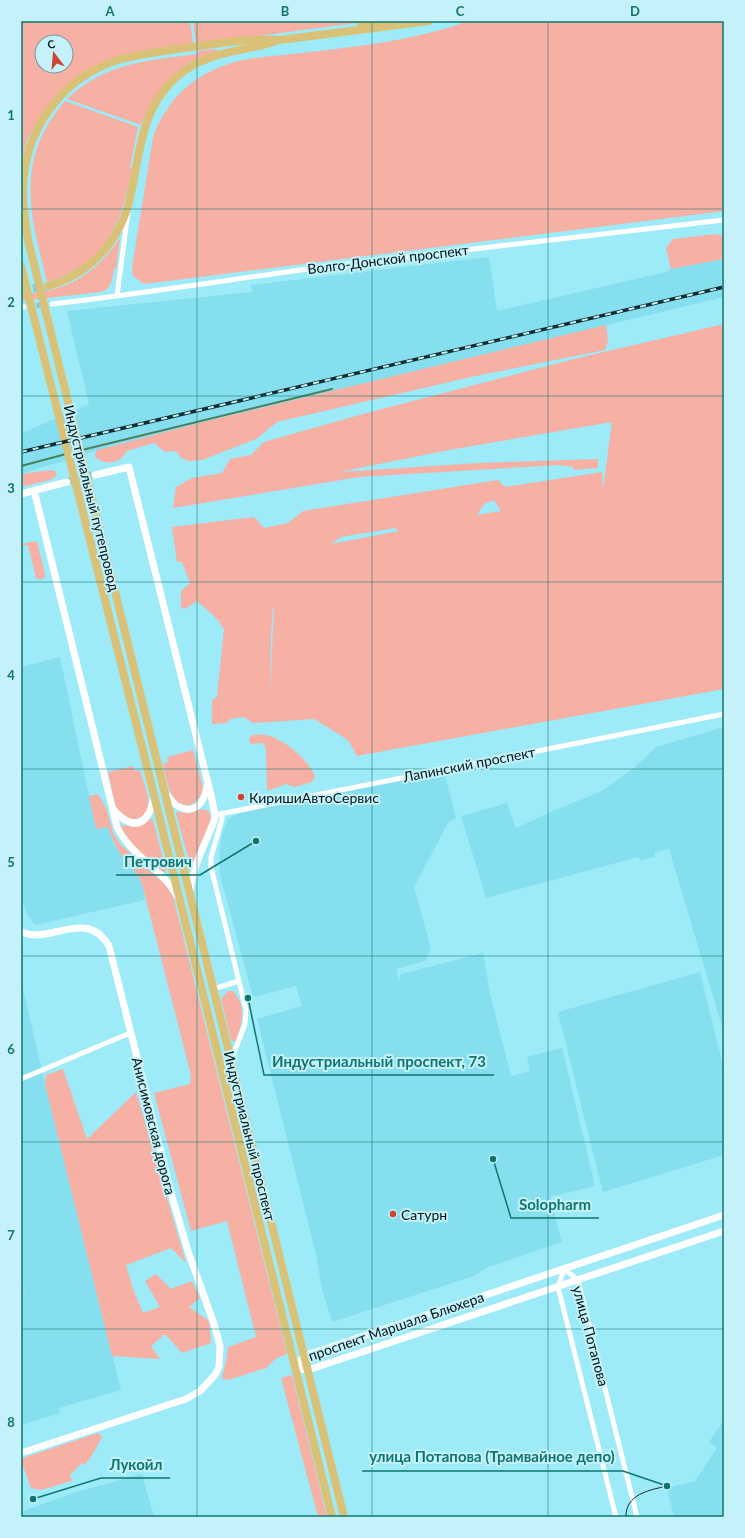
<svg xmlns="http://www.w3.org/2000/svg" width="745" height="1538" font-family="Lato,sans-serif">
<rect width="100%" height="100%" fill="#9deaf8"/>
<path fill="#86dfef" d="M 489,257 L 497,311 L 666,272 L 671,269 L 724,259 L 724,297 L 203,422 L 105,448 L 21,474 L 21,432 L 27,431 L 89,404 L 67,311 L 252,292 L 251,285 Z
M 60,657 L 96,829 L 108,827 L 114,844 L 125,860 L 137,872 L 142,884 L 145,900 L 35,925 L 27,914 L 21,897 L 21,667 Z
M 724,727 L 724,1033 L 669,849 L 655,852 L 655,857 L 640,860 L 638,857 L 486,898 L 461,816 L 507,803 L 516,828 L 555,810 L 600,792 L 634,768 L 656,747 Z
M 444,773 L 456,818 L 448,823 L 414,887 L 431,949 L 425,961 L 396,969 L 399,981 L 401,974 L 483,953 L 490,994 L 511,1076 L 530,1071 L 527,1057 L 562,1048 L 595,1186 L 550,1197 L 562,1242 L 486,1268 L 474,1276 L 332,1322 L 322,1289 L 316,1255 L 257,1019 L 302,1006 L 296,986 L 253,997 L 220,875 L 219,854 L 222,835 L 228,819 L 240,813 L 321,796 Z
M 700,972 L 724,1070 L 724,1155 L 603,1192 L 558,1012 Z
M 21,980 L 45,1084 L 121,1390 L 59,1408 L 60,1413 L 21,1425 L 21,1281 L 27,1301 L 21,1275 Z
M 724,1420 L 724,1517 L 674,1517 L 667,1488 L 695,1481 L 717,1448 L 709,1442 Z
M 142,1474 L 154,1517 L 21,1517 L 21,1512 L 73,1493 Z"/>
<path fill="#f7b0a4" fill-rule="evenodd" d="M 21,21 L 190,21 L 193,44 L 131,53 L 59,93 L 45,109 L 28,138 L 21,162 ZM 42,42 L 66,42 L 66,66 L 42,66 Z
M 193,21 L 372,21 L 196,44 Z
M 469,21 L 724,21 L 724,211 L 144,284 L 133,276 L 132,268 L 153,137 C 170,92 201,69 247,59 C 321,50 398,46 469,21 Z
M 217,49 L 217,51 C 177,67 158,84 141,125 L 67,99 C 107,62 146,61 197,54 L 197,51 Z
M 65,101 L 138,127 L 130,167 L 132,168 C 121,224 107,263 47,282 C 30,214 14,160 65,101 Z
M 715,234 L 724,236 L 724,259 L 671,269 L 666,248 L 673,239 Z
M 119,239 L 120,239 L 116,269 L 114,269 C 112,279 112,290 100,292 L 21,301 L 21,294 C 64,293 95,275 119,239 Z
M 724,324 L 724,689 L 357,756 L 348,740 L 314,719 L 253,723 L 244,717 L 230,719 L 227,723 L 212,724 L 212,700 L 217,697 L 224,629 L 215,617 L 197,601 L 185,609 L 181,607 L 181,591 L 190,583 L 182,562 L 177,562 L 172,527 L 254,517 L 264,528 L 288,523 L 303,511 L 498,480 L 505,487 L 602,472 L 603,489 L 612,422 L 449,450 L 339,472 L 479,463 L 598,459 L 598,468 L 574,470 L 573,467 L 558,465 L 359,477 L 173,508 L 176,487 L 192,478 L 222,473 L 230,459 L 251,455 L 264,442 L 363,414 L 578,358 ZM 494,500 L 501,511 L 477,515 L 484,504 ZM 395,528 L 399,531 L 331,544 L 341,537 ZM 273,607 L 274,607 L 270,697 L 271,633 Z
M 606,325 L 608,341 L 605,350 L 471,377 L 277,422 L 256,439 L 202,460 L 189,461 L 181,458 L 176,451 L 165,452 L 154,443 L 127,451 C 120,464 105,467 94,456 L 97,450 L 105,448 L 203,422 Z
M 52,470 L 56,472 L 56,476 L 50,480 L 21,487 L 21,474 Z
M 37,541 L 45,575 L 45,577 L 40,580 L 36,578 L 28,545 L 21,546 L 21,544 Z
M 251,735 C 257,735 264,734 270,736 C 286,741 310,761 315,777 L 312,782 L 294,787 L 286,784 L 267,791 L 266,749 L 263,743 L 251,744 L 249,741 Z
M 193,750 L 203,788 L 203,792 L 196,802 C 171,816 167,780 163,764 L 168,762 L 167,757 Z
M 133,766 L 135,771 L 140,770 C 142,778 150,797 148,805 C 146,823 124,823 117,808 C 112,798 111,784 108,772 Z
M 98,794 L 107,810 L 113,833 L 119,843 L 164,883 L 172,892 L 287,1354 L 275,1359 L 266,1368 L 228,1380 L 223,1379 L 222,1377 L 226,1362 L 228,1347 L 256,1337 L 227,1221 L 191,1231 L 154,1093 L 190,1084 L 191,1075 L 142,884 C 136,871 134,871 126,861 C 117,851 112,839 108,827 L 96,829 L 89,796 Z
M 203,809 L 209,811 L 211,819 L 194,862 L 190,865 L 176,813 L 177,812 L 188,813 Z
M 151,819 L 153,820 L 166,870 L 164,873 L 129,844 L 119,825 L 136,827 L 143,824 Z
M 228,991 L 233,991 C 247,1007 242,1023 236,1041 L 233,1041 L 231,1040 L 221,999 Z
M 63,1069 L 87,1139 L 136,1092 L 186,1263 L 171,1248 L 126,1265 L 133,1289 L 143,1313 L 160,1307 L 145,1281 L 156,1274 L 171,1289 L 192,1281 L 200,1298 L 189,1307 L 209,1321 L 211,1343 L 182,1353 L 165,1334 L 151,1346 L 160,1359 L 112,1356 L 45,1084 L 46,1075 Z
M 292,1375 L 327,1517 L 318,1517 L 281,1378 Z
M 98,1433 L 102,1437 L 94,1452 L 85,1465 L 82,1463 L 70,1475 L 72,1481 L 41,1490 L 31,1488 L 22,1463 L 21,1460 L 23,1458 Z"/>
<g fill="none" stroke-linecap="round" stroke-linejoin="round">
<path stroke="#49815c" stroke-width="2" d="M 82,450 L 332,389
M 21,466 L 66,454"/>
<path stroke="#85cad6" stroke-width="5" stroke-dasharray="5 2.5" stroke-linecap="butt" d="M 29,307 L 47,304"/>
<path stroke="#85cad6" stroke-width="7" stroke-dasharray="7 3.5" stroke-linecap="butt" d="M 69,481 L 92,475"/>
<path stroke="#85cad6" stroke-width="8" stroke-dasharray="8 4" stroke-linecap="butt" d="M 21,290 L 46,287"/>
<path stroke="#fff" stroke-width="5" d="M 117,296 L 128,212
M 52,304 C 140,294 227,280 315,268 C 451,251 588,236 724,220
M 21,307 L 24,307
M 222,813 L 222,819 L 211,857 L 211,867 L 246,1010 L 245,1024 L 232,1058
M 215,815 L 724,714
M 213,989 L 239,981
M 21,1079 L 130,1033
M 616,1517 L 558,1287 L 564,1269 L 578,1280 L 637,1517"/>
<path stroke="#fff" stroke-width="7" d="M 95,475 L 129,467 L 211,795 L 215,815 L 214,821 C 205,844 193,866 190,891
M 34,490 L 117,827 C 130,853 152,863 169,884 C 172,888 175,893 178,897
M 21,494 L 67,482
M 167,795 C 182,817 203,813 207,786
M 113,809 C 121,819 137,831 147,816 C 151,811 152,804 154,798
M 21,932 C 51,945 86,907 109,946 L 173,1200 L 188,1251 L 214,1324 L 220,1346 L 219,1367 L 215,1375 L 200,1391 L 186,1399 L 21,1453
M 295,1368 L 304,1356 L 724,1215
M 295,1368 L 308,1370 L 724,1231"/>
<path stroke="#d9c277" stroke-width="8" d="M 361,25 L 379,21
M 21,266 L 145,759 L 332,1517
M 48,286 C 90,274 120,241 130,198 C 141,149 141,100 187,69 C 214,51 244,51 274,42
M 344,1517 C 239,1091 135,665 28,240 C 26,223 22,206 23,189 C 24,131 60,80 115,61 C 137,54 160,52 184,48 C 216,44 248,38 280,40 L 429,21"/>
<path stroke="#132e33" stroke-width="1" d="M 626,1517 C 625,1494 650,1490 667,1486"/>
<g stroke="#132e33" stroke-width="3.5">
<path id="rail" d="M 21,452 L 724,287"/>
</g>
<use href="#rail" stroke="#c5f2fa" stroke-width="2" stroke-dasharray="6" stroke-linecap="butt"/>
</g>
<path fill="none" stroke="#0f766e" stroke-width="1" stroke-opacity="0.55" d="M 197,21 L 197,1517M 372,21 L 372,1517M 548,21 L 548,1517M 21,209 L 724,209M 21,396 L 724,396M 21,582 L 724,582M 21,769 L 724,769M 21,956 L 724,956M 21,1142 L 724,1142M 21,1329 L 724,1329"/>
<g fill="#d04332" stroke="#c5f2fa" stroke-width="1.5">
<circle cx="241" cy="797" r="4"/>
<circle cx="393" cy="1214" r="4"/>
</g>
<g text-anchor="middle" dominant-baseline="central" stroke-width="4" stroke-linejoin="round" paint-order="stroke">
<g font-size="14" fill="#001418" stroke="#c5f2fa">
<text transform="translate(388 259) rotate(-7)">Волго-Донской проспект</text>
<text transform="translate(92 498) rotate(76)">Индустриальный путепровод</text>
<text transform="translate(469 764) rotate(-11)">Лапинский проспект</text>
<text transform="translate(154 1126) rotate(76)">Анисимовская дорога</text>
<text transform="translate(250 1136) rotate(76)">Индустриальный проспект</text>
<text transform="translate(396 1326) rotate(-19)">проспект Маршала Блюхера</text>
<text transform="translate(591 1336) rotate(75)">улица Потапова</text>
</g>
<g font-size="14" fill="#001418" stroke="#c5f2fa" text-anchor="start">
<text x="249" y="797">КиришиАвтоСервис</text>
<text x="401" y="1214">Сатурн</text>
</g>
</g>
<path fill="none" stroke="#0f766e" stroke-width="1.5" d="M256 841L200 875H116M248 998L264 1075H494M493 1159L511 1218H599M667 1486L623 1471H362M33 1499L101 1478H170"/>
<g fill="#0f766e" stroke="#c5f2fa" stroke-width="1.5">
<circle cx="256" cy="841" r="4"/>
<circle cx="248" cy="998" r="4"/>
<circle cx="493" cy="1159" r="4"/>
<circle cx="667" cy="1486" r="4"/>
<circle cx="33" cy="1499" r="4"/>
</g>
<g font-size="15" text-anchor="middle" font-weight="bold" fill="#0f766e" stroke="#c5f2fa" stroke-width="4" stroke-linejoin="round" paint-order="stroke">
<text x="158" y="867">Петрович</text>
<text x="379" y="1067">Индустриальный проспект, 73</text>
<text x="555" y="1210">Solopharm</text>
<text x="492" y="1462">улица Потапова (Трамвайное депо)</text>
<text x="136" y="1470">Лукойл</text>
</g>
<rect width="745" height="1538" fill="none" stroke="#c5f2fa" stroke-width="44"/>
<g transform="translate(54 54) rotate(344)"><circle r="19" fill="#c5f2fa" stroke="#7699a0"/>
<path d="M0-3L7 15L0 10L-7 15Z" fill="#d04332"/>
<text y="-6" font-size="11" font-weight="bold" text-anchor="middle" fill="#001418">С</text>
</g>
<rect x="22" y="22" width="701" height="1494" fill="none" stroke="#0f766e" stroke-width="1.5"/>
<g font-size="13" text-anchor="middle" font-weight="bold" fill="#0f766e">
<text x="110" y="16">A</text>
<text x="285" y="16">B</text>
<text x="460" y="16">C</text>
<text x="635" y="16">D</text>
<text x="11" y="120">1</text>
<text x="11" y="307">2</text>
<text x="11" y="493">3</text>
<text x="11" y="680">4</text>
<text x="11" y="867">5</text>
<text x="11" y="1054">6</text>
<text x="11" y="1240">7</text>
<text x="11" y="1427">8</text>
</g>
</svg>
